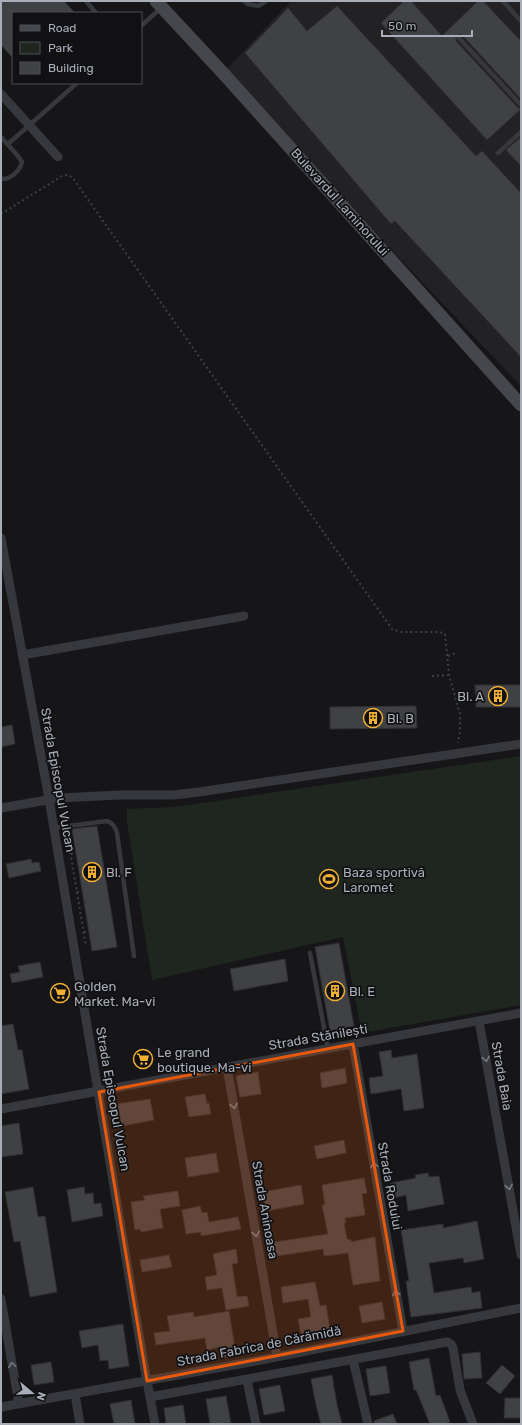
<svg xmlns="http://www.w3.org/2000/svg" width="522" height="1425" font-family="Rubik,sans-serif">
<rect width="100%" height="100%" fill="#161618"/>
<path fill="#222225" d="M 291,1 L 521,1 L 521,386 L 223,73 Z"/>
<path fill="#1e261f" d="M 521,756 L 521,1005 L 362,1033 L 343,937 L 152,980 L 127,822 L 127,809 L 174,807 Z"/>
<path fill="#404145" stroke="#303034" d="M 1,1 L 64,1 L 75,13 L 13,13 L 13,58 L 1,45 Z
M 404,1 L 411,1 L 442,36 L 478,1 L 483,1 L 521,41 L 521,99 L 462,35 L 459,34 L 456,37 L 456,41 L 518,108 L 521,109 L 487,140 L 381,23 Z
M 337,6 L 476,156 L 482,151 L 521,193 L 521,357 L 395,221 L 391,224 L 245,53 L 288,8 L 307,31 Z
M 521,137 L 521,166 L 506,150 Z
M 475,685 L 521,685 L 521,707 L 476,707 Z
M 416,706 L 417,728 L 330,729 L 330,707 Z
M 12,725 L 15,744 L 1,747 L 1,727 Z
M 97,826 L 117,947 L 92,951 L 72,829 Z
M 31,859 L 32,863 L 39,862 L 41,871 L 9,878 L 6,864 Z
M 339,943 L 354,1026 L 330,1031 L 315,947 Z
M 285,959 L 288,981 L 234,991 L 230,969 Z
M 40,962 L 43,977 L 12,983 L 10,974 L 20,972 L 18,966 Z
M 13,1024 L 18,1050 L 22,1050 L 29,1089 L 1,1094 L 1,1026 Z
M 391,1050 L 392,1058 L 417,1054 L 424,1108 L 404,1111 L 401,1089 L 371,1094 L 369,1078 L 383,1076 L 379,1052 Z
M 345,1068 L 347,1083 L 322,1088 L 320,1073 Z
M 258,1072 L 261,1094 L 240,1097 L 236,1076 Z
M 205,1094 L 207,1104 L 209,1103 L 211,1114 L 189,1117 L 185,1097 Z
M 150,1099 L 154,1120 L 117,1127 L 115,1118 L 111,1119 L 109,1105 Z
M 19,1123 L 23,1154 L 1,1157 L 1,1126 Z
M 344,1140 L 346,1153 L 317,1159 L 314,1146 Z
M 216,1153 L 219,1172 L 188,1177 L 185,1158 Z
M 428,1173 L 429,1177 L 439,1176 L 444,1204 L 408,1211 L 406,1195 L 394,1198 L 391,1183 L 416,1178 L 415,1175 Z
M 364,1178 L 367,1193 L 362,1194 L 365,1215 L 345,1218 L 346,1223 L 344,1223 L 347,1239 L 351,1240 L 351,1242 L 375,1237 L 380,1281 L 353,1285 L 348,1253 L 324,1256 L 323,1249 L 270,1257 L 268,1243 L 328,1234 L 322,1205 L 325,1205 L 322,1185 Z
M 301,1185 L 304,1204 L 266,1211 L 263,1192 Z
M 33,1187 L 38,1217 L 45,1216 L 57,1292 L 30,1297 L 20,1241 L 14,1242 L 5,1192 Z
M 84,1187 L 85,1194 L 93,1193 L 94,1204 L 101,1203 L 103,1216 L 72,1222 L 67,1190 Z
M 178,1191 L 180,1206 L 160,1209 L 163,1228 L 141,1232 L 140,1229 L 135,1230 L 131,1202 L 145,1200 L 143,1196 Z
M 200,1206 L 202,1213 L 207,1212 L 209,1222 L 238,1217 L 241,1229 L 201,1236 L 201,1232 L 186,1234 L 182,1210 Z
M 477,1221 L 484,1259 L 464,1263 L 463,1258 L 429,1263 L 434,1293 L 471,1287 L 472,1293 L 480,1291 L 482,1308 L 411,1317 L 406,1281 L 409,1281 L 401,1230 L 443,1224 L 443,1228 Z
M 236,1249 L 238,1263 L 232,1264 L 237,1297 L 247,1296 L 249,1306 L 226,1310 L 222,1288 L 207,1290 L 205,1277 L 217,1275 L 213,1254 Z
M 169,1255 L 172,1267 L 142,1272 L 140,1260 Z
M 315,1282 L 320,1306 L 326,1305 L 331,1336 L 302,1340 L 298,1319 L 311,1317 L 308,1299 L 283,1303 L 281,1287 Z
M 382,1302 L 385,1319 L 362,1323 L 359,1306 Z
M 229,1311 L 236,1355 L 222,1358 L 220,1347 L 207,1350 L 205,1338 L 156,1345 L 154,1333 L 170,1331 L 167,1316 L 193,1312 L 194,1317 Z
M 123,1324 L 129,1366 L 109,1369 L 108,1360 L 100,1361 L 98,1345 L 82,1348 L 79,1331 Z
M 480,1352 L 482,1378 L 464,1379 L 462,1354 Z
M 429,1358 L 436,1396 L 440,1395 L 450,1422 L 445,1424 L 430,1424 L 416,1390 L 414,1390 L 409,1362 Z
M 51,1362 L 54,1382 L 34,1385 L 31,1365 Z
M 502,1365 L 515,1376 L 500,1394 L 486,1383 Z
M 386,1366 L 390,1393 L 370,1396 L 366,1369 Z
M 332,1375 L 337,1405 L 342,1424 L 321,1424 L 316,1405 L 311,1379 Z
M 280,1385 L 285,1411 L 264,1415 L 259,1389 Z
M 226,1396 L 231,1424 L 210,1424 L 206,1399 Z
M 505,1398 L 521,1398 L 521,1418 L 504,1418 Z
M 131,1400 L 135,1424 L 114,1424 L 110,1404 Z
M 183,1405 L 186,1424 L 166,1424 L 164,1408 Z
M 393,1414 L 397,1424 L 374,1424 L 374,1421 Z"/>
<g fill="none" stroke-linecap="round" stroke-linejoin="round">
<path stroke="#3d3f44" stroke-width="2" stroke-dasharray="2 3" stroke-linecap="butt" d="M 1,214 L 62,176 L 67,175 L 72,177 L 392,629 L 401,632 L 440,632 L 445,634 L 449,675 L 460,714 L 460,731 L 458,743
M 448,656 L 456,653
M 432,676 L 449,675
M 67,833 L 86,946
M 71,854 L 76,853
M 77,892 L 82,891
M 84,932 L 89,931"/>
<path stroke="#37383d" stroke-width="4.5" d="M 86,1 L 96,13
M 244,1 L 248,4 L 258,6 L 266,1
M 503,1 L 521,21
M 141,26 L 161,8
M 459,38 L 521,105
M 1,137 L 18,156 L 22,162 C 20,171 10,180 1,179
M 8,144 L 77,83
M 498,153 L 521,132
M 53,828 L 107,821 C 113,823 115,827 117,833 L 134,956
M 310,953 L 328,1049"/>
<path stroke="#37383d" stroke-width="9" d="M 1,94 L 58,157
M 1,538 L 49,799 L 144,1365 L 155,1424
M 22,655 L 244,616
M 1,808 L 59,798 L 119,795 L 173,795 L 199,792 L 521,744
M 479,1021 L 521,1255
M 353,1044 L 403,1331
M 227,1067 L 277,1356
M 1,1109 L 521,1013
M 1,1299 L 19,1404
M 353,1360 L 368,1424
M 247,1380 L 256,1424
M 75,1394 L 80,1424
M 150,1397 L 447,1342 L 451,1344 L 453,1348 L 460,1390 L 473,1424
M 1,1407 L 266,1359 L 521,1308"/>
<path stroke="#45474d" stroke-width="13" d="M 156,1 L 223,73 L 521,405"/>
</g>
<defs><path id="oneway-chevron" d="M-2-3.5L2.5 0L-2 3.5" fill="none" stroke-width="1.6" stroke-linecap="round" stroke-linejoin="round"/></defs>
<g stroke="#757881">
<use href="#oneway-chevron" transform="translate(486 1059) rotate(80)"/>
<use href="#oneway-chevron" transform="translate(234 1106) rotate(80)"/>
<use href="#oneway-chevron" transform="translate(374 1165) rotate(-100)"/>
<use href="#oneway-chevron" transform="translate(509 1187) rotate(80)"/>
<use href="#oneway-chevron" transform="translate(256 1234) rotate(80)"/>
<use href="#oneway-chevron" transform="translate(396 1293) rotate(-100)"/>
<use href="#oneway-chevron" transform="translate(12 1365) rotate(-99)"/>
</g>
<path fill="#e8590c" fill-opacity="0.2" stroke="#e8590c" stroke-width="3" stroke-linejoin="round" d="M 353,1044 L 403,1331 L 147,1381 L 99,1092 Z"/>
<defs>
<g id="building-ring" transform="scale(1)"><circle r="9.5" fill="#111113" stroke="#f2b134" stroke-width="1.5"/><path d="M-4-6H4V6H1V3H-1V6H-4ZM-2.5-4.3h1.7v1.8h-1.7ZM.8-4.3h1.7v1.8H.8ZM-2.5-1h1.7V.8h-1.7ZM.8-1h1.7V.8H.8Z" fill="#f2b134"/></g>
<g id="stadium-ring" transform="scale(1)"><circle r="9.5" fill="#111113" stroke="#f2b134" stroke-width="1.5"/><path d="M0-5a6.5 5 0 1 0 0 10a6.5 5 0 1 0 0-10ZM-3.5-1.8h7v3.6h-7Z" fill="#f2b134"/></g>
<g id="supermarket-ring" transform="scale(1)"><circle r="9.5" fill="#111113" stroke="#f2b134" stroke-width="1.5"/><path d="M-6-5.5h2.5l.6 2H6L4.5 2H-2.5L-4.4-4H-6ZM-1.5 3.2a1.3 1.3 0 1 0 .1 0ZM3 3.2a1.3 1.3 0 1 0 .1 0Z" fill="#f2b134"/></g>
</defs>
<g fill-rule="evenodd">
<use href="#building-ring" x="498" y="696"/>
<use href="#building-ring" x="373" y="718"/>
<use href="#building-ring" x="92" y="872"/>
<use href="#stadium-ring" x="329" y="879"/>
<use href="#building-ring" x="335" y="991"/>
<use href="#supermarket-ring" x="60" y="993"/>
<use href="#supermarket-ring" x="143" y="1059"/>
</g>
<g text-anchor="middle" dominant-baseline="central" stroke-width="3.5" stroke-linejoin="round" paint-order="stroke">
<g font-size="13" fill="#a8adb8" stroke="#111113">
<text transform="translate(340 202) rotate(48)">Bulevardul Laminorului</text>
<text transform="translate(58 780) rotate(80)">Strada Episcopul Vulcan</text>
<text transform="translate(318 1037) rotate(-10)">Strada Stănilești</text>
<text transform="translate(502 1076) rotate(80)">Strada Baia</text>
<text transform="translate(113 1099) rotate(80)">Strada Episcopul Vulcan</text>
<text transform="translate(390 1186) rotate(80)">Strada Rodului</text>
<text transform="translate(265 1210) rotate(80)">Strada Aninoasa</text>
<text transform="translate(259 1346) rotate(-11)">Strada Fabrica de Cărămidă</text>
</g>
<g font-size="13" fill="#a8adb8" stroke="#111113" text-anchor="start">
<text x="484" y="696" text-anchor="end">Bl. A</text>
<text x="387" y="718">Bl. B</text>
<text x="106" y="872">Bl. F</text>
<text x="343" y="872">Baza sportivă<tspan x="343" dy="15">Laromet</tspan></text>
<text x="74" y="986">Golden<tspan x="74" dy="15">Market. Ma-vi</tspan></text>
<text x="349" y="991">Bl. E</text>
<text x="157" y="1052">Le grand<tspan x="157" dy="15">boutique. Ma-vi</tspan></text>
</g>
</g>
<rect width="522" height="1425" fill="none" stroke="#a8adb8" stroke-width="4"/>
<rect x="12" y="12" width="130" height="72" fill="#111113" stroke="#4d4f55"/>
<rect x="20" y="25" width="20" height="6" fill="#45474d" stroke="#4d4f55"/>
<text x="48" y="32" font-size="12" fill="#a8adb8">Road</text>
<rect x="20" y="42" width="20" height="12" fill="#1e261f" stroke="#4d4f55"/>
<text x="48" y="52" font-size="12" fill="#a8adb8">Park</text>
<rect x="20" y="62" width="20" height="12" fill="#404145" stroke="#4d4f55"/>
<text x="48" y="72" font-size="12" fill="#a8adb8">Building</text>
<g transform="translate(32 1393) rotate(109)" stroke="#111113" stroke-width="3" paint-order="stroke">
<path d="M0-3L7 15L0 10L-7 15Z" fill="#a8adb8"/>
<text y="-6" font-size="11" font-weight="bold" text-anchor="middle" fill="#a8adb8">N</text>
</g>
<path d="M382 30v6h90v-6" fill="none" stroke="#a8adb8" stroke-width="2"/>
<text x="388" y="30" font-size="12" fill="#a8adb8" stroke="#111113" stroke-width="3" paint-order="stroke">50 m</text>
</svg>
